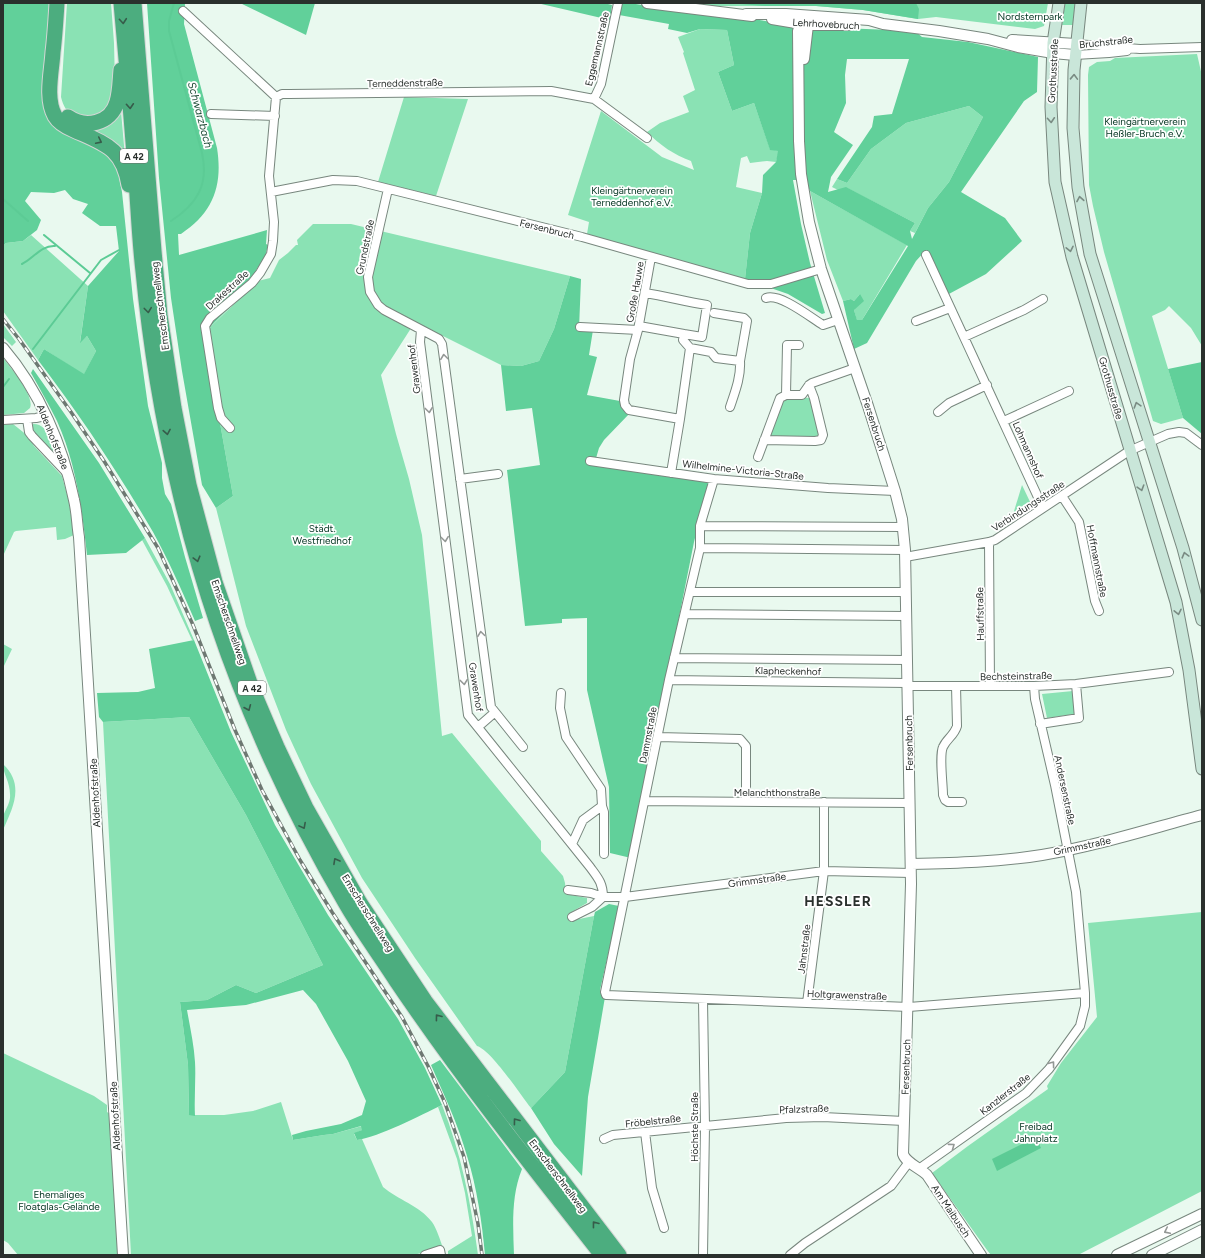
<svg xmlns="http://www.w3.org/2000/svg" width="1205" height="1258" font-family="Figtree,sans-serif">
<rect width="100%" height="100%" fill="#e9f9ef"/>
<path fill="#8ae2b4" d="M 67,3 L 111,3 L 114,43 L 115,83 L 110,106 L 92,120 C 74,115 66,117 61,97 Z
M 665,3 L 1048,3 L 1044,26 L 1035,29 L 936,17 L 918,19 L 863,10 L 816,6 L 684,6 Z
M 1065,3 L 1077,3 L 1073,25 L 1062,25 Z
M 700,29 L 727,30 L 734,65 L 718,72 L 732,111 L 754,103 L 770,149 L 779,151 L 776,162 L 767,161 L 750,163 L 747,156 L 741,158 L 736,187 L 762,193 L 750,233 L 745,279 L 587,234 L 589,222 L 568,215 L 601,111 L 662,157 L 694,170 L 691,161 C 674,155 660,145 647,132 L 660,123 L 689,112 L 683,96 L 695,90 L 683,53 L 684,52 L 678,37 Z
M 1197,54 L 1202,76 L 1202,346 L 1191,328 L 1169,306 L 1165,310 L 1152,316 L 1183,418 L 1161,424 L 1153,421 L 1104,252 L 1093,206 L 1089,185 L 1088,75 L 1089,67 L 1097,62 L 1110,61 L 1115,58 Z
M 404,97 L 468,99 L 436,196 L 378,182 Z
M 969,106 L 983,117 L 949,182 L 928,208 L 915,233 L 910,231 L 915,223 L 847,188 L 838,190 L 832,187 L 837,179 L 847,183 L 871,149 L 906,123 Z
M 121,111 L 125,157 L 81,128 Z
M 810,191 L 907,245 L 862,320 L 857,321 L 854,310 L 860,294 L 854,301 L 851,299 L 843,301 L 827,260 Z
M 313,224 L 351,224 L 570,276 L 554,329 L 539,361 L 521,366 L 501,365 L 415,322 L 381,375 L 396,434 L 409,479 L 422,535 L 429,602 L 442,736 L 452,733 L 541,841 L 541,851 L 563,876 L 565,883 L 566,894 L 587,898 L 587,903 L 568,914 L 569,921 L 594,916 L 565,1072 L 531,1108 C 520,1094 491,1050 477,1046 L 415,958 L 362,878 L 311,784 L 286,730 L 246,626 L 216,508 L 233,496 L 204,333 L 258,281 L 270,278 L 279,260 L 288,253 L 296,245 L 298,245 L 297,240 Z
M 31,235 L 88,286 L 80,342 L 87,336 L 96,351 L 84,375 L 44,349 L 38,360 L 3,311 L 3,246 L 6,243 L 23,241 Z
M 3,324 L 16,342 L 12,346 L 3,337 Z
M 3,358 C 11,368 35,396 30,408 L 24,413 L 3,415 Z
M 785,397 L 811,398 L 821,436 L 819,438 L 772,438 L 768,436 L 781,400 Z
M 13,424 L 28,436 L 34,446 L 62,476 L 69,502 L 74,535 L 65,539 L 57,540 L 56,527 L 16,531 L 14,532 L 3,556 L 3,425 Z
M 33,424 C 49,423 52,446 56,458 L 32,431 Z
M 1022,485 L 1032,506 L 1030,509 L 1011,521 Z
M 145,538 L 170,584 L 194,640 L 192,640 L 167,586 L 142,540 Z
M 3,644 L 12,649 L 3,668 Z
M 1073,691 L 1075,714 L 1047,718 L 1042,694 Z
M 189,717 L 246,815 L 323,965 L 256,993 L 236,985 L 207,1000 L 180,1002 L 188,1065 L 189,1115 L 224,1115 L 253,1111 L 281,1102 L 293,1140 L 324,1135 L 333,1134 L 362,1126 L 362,1130 L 354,1134 L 357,1140 L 362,1139 L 383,1187 C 398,1200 419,1205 432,1222 C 437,1229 440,1240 443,1248 L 413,1255 L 131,1255 L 103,722 Z
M 3,764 C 25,785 13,807 3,830 C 3,826 2,821 3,817 C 5,809 11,803 10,794 C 10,782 3,774 3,764 Z
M 1202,912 L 1202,1191 L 1078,1255 L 991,1255 L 987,1250 L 932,1173 L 968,1146 L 1048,1089 L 1047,1086 L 1061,1063 L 1097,1017 L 1088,923 Z
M 3,1053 L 94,1096 L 107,1105 L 107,1112 L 110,1114 L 118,1255 L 18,1255 L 8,1243 L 3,1240 Z
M 442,1105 C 461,1153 471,1203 478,1255 L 448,1255 L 448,1251 L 472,1236 L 465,1193 L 457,1159 L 438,1107 Z"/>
<path fill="#61d09a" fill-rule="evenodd" d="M 3,3 L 53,3 L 46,106 L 102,150 L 114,163 L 118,172 L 122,192 L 133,299 L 148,406 L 162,463 L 162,478 L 165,494 L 171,504 L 185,557 L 203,618 L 195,621 C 182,591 169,561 153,532 C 118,472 80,415 38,360 L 44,349 L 84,374 L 96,351 L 87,336 L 80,343 L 88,286 L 119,251 L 116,226 L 100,226 L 82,213 L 88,204 L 73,199 L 65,190 L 54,193 L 31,192 L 25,201 L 41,220 L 37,230 L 23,241 L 6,243 L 3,246 Z
M 147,3 L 185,3 L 184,24 L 217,148 C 223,186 213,213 181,234 L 178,234 L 179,255 L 267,230 L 266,244 L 268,245 L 265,257 L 256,270 L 262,275 L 204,333 L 233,496 L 216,508 L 202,485 L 182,371 L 171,298 L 159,178 Z
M 240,3 L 315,3 L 306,35 Z
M 537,3 L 604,3 L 612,5 L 610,20 Z
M 621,3 L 630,3 L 683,12 L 747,18 L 784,24 L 817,27 L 915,31 L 922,37 L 968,42 L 1038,57 L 1037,92 L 1024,101 L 961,192 L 1005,218 L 1022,241 L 986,274 L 947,295 L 925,251 L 916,261 L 867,343 L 854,349 L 843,301 L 851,299 L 854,301 L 860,294 L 864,301 L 854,310 L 857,320 L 862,320 L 908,246 L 810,191 L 805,180 L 793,180 L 801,224 L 810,263 L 825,313 L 822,314 L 788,294 L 745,279 L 750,233 L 762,193 L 763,175 L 776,162 L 778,151 L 770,150 L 754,103 L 732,111 L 718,72 L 734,65 L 727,30 L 700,29 L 687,33 L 668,29 L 669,24 L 619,15 ZM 847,59 L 909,59 L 892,114 L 874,116 L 872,127 L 837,179 L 847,183 L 871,149 L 906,123 L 969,106 L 983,117 L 949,182 L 928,208 L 912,239 L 910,231 L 915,223 L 846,187 L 828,192 L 831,177 L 853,145 L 834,132 L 846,103 L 845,75 Z
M 728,3 L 916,3 L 919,9 L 918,19 L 863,10 L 816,6 L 765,6 Z
M 570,276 L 581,279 L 579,329 L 593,330 L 589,355 L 597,357 L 587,395 L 620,401 L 620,404 L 626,413 L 630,413 L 604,440 L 599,448 L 594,465 L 698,481 L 709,481 L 694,542 L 631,858 L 610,853 L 609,787 L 587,690 L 587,618 L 562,619 L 562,623 L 525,626 L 507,470 L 540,465 L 532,408 L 506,411 L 501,365 L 521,366 L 539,361 L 554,329 Z
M 1202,362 L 1202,434 L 1183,418 L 1168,369 Z
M 33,369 L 99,463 L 145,538 L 126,553 L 87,555 C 82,510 76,463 57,421 C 49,405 40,389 31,373 Z
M 194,640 L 231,732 L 275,825 L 328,915 L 398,1019 L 425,1068 L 442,1105 C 421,1115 379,1137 357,1140 L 354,1133 L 362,1130 L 361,1126 L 333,1134 L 324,1135 L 293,1140 L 292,1135 L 306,1131 L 341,1124 L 362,1115 L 366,1101 L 348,1061 L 316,1004 L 303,990 L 246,1005 L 187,1010 C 190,1027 194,1045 195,1062 C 196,1080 194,1098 195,1116 L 189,1115 L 188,1065 L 180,1002 L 207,1000 L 236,985 L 256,993 L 323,965 L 246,815 L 189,717 L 103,722 L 99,717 L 97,693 L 138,692 L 155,688 L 149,649 Z
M 609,904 L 619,906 L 600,990 L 605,997 L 588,1097 L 582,1176 L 554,1144 L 531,1108 L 565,1072 L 594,916 L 595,912 Z
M 440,1060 L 522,1169 C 511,1196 513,1226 514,1255 L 485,1255 C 482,1222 477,1188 467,1156 C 458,1124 444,1095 431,1065 Z"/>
<path fill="#5ccb95" d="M 1036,1137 L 1041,1148 L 997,1171 L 992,1159 Z"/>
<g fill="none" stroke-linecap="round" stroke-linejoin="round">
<path stroke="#5ccb95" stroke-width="2" d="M 3,199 L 28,221
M 171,221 C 197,204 209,185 202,153 L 169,31 L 169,21 L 174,3
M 44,235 L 90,273
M 22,264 C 33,259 41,245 55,246
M 33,349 L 101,260 L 119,250
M 3,387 L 9,379"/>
<g stroke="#78877e" stroke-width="10">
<path id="minor" d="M 183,11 L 276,97 L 282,94 L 289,94 L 551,91 L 594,99 L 647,138
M 1076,44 L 1140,49 L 1202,47
M 1075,55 L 1109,53 L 1127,51
M 594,99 L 601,84 L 618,3
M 211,114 L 275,116
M 388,189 L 368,277 L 370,292 L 378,305 L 384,310 L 439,339 L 442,344 L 491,707 L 523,747
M 271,192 L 333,180 L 357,181 L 582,237 L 748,284 L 771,284 L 821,269
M 926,255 L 1043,508
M 651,257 L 638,330 L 630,359 L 624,400 L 625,405 L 629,410 L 680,419 L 671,473
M 645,293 C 666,296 686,302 707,305 L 702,337 L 684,334
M 766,298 C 780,293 810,317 823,325 L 838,320
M 714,313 L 744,318 L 747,321 L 740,361
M 916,321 L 950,308
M 639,326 L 684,334 L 683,340 L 690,348 L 711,352 L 716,358 L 740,361 C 741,377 735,392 730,407
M 580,327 L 638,330
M 421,330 L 420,342 L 468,715 L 590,867 C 598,878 603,883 603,897
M 964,337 L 1024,310 L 1043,299
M 786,395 L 787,345 L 799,345
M 938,412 L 949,403 L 987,385
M 27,419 L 29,432 L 32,436 L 67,473
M 680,419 L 690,348
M 3,420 L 36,418 L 45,416
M 1004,421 L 1069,391
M 230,428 L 221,418 L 218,408 L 205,326 L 210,318 L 252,283 L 260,273 L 271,254 L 273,241 L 274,222 L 269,176 L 276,97
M 764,440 L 815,441 L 821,440 L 823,435 L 814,398 L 809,385
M 758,457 L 780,398 L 786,395 L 802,395 L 809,385 L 812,383 L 855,368
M 590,461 L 714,479 L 828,488 L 895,491
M 460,479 L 498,474
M 714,479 L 700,526 L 700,548 L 669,680 L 605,992 L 606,995 L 909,1007 L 1085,993
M 1062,496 L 1079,522 L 1095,601 L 1099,611
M 700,526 L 903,527
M 989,542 L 990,686
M 700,548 L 905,550
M 905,557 L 989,542 L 995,540 L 1129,451 L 1168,434 L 1179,432 L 1186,433 L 1202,445
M 690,592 L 906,592
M 685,614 L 906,616
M 674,658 L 907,660
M 669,680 L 907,683
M 907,686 L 1034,686 L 1076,684 L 1169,672
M 956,686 L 957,726 C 954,736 947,738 943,747 C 939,755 943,784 943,795 L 945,800 L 948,802 L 962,802
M 561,693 L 560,708 L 566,737 L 601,789 L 602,806 L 583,820 L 572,844
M 1040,724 L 1079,718 L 1076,684
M 478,727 L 494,713
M 658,737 L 740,739 L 746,746 L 746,802
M 645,801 L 910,803
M 602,806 L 604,812 L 604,854
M 568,890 L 591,893 L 603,897 L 625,897 L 824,871 L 911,873
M 572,917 L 592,907 L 603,897
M 807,1003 L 824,871 L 824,802
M 645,1132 L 652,1188 L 664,1228
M 604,1139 L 613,1135 L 786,1118 L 823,1117 L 904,1121
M 920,1168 L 1026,1093 L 1049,1069 L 1080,1026 L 1085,1006 L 1085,993 L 1076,892 L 1055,785 L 1035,699 L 1034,686
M 425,1255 L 440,1250 L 441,1255
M 703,1255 L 705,1126 L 703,1000
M 790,1255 L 805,1243 L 891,1186 L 909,1162"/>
</g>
<g stroke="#78877e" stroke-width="12">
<path id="tertiary" d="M 647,3 L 752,16
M 746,14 L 786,14 L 869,20 L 883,24 L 939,31 L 988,39 L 1018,47 L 1053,53 L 1075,55
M 807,16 L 800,24 L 798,31 L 799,141 L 801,174 L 809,222 L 821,269 L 868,406 L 895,491 L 902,519 L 905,550 L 911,884 L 903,1154 C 906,1163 920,1168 927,1175 L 981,1255
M 772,19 L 808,25 L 849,25
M 1012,40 L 1076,44
M 804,59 L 808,25 L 807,18
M 3,348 C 39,390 63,446 74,500 C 77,512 77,525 79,537 L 123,1255
M 911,864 C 955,863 999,862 1042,855 C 1096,846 1149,829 1202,815
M 1117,1255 L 1202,1214
M 1152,1255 L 1202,1230"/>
</g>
<g stroke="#78877e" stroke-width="13">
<path id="secondary" d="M 1059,3 L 1053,43 L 1051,107 L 1055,182 L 1072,257 L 1176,602 L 1189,670 L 1202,769
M 1081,3 L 1074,70 L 1073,128 L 1078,187 L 1090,254 L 1183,548 L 1202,620"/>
</g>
<g stroke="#d4d6d5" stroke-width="17">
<path id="motorway" d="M 57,3 C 56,19 55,36 53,52 C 52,71 45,98 55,116 C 59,123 67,127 74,130 C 105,144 123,148 129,185
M 121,3 C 126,58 131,113 135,168 C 138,203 139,237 143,271 C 150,344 162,418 179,489 C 213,636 270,774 346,904 C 361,930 379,954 395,979 C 459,1074 531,1165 602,1255
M 134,3 L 154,251 L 160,315 L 174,408 L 189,485 L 215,582 L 251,686 L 277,747 L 306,808 L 360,903 L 425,1001 L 619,1255
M 68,117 C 85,129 111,124 117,102 C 120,92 120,81 121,70"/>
</g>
<use href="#minor" stroke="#fff" stroke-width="8"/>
<use href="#tertiary" stroke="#fff" stroke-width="10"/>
<use href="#secondary" stroke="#c9e6d9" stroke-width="11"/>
<use href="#motorway" stroke="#4cad7f" stroke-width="15"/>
<g stroke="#6e7872" stroke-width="3.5">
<path id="rail" d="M 3,319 L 19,339 L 71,412 L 104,461 L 158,548 L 193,625 L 235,730 L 262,790 L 300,860 L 332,912 L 402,1017 L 428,1066 L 445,1103 L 464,1157 L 478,1224 L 482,1255"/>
</g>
<use href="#rail" stroke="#fff" stroke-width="2" stroke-dasharray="6" stroke-linecap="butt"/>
</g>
<defs><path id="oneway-chevron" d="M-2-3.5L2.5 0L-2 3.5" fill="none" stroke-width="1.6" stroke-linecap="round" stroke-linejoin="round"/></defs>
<g stroke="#365c4a">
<use href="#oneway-chevron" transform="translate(123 21) rotate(85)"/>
<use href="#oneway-chevron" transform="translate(130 106) rotate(86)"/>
<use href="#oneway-chevron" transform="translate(99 141) rotate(26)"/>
<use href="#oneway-chevron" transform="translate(148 310) rotate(83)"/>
<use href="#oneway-chevron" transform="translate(167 432) rotate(80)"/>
<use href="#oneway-chevron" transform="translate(197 559) rotate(75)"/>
<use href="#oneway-chevron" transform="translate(248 708) rotate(67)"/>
<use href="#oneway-chevron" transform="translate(303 826) rotate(62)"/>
<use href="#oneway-chevron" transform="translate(336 861) rotate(-119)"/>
<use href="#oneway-chevron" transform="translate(438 1017) rotate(-127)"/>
<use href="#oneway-chevron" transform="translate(516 1121) rotate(-127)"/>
<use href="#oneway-chevron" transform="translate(595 1224) rotate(-128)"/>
</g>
<g stroke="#7a8b83">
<use href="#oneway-chevron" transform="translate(1074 77) rotate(-88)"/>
<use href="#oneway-chevron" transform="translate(1051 120) rotate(86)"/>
<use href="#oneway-chevron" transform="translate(1080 199) rotate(-100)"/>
<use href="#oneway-chevron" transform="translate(1070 249) rotate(78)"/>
<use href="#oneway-chevron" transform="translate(1137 405) rotate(-107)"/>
<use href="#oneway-chevron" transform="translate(1141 488) rotate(73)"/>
<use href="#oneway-chevron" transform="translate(1185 555) rotate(-105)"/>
<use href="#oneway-chevron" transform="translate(1178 612) rotate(78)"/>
</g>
<g stroke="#949896">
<use href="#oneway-chevron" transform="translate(444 357) rotate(-97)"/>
<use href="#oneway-chevron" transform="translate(429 410) rotate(83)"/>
<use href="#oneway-chevron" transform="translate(445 539) rotate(83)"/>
<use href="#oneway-chevron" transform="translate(481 634) rotate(-98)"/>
<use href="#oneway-chevron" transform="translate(464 682) rotate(83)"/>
<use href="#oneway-chevron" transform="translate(1052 1064) rotate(-53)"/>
<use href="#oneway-chevron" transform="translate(952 1146) rotate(-36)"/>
<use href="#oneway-chevron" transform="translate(1167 1231) rotate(154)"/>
</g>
<g text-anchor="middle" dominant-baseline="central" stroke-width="3.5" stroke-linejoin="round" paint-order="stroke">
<g fill="#fff" stroke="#6a6e6c" stroke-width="1">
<rect x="120" y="149" width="28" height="14" rx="3"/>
<rect x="238" y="681" width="28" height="14" rx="3"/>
</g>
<g font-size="9" font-weight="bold" fill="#2a302d">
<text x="134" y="156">A 42</text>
<text x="252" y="688">A 42</text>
</g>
<g font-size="10" fill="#01331f" stroke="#fff">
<text x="1030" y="16">Nordsternpark</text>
<text x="1145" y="121">Kleingärtnerverein<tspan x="1145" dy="12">Heßler-Bruch e.V.</tspan></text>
<text x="632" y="190">Kleingärtnerverein<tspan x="632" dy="12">Terneddenhof e.V.</tspan></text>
<text x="322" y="528">Städt.<tspan x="322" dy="12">Westfriedhof</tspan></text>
<text x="1036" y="1126">Freibad<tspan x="1036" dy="12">Jahnplatz</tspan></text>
<text x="59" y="1194">Ehemaliges<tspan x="59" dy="12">Floatglas-Gelände</tspan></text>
</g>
<g font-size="10" fill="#2a302d" stroke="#fff">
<text transform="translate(826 24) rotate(3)">Lehrhovebruch</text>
<text transform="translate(1106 42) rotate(-6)">Bruchstraße</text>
<text transform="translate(597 49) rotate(-77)">Eggemannstraße</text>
<text transform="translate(1053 71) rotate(-87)">Grothusstraße</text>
<text transform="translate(405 83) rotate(-1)">Terneddenstraße</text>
<text transform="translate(547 229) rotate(14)">Fersenbruch</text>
<text transform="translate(365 247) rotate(-78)">Grundstraße</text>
<text transform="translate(227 290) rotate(-42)">Drakestraße</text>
<text transform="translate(635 292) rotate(-80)">Große Hauwe</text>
<text transform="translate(160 306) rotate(-97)">Emscherschnellweg</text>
<text transform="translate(414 369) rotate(-97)">Grawenhof</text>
<text transform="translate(1111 388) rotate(74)">Grothusstraße</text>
<text transform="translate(874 424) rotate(72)">Fersenbruch</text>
<text transform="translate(53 437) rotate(68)">Aldenhofstraße</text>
<text transform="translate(1028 450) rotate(66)">Lohmannshof</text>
<text transform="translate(743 470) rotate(6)">Wilhelmine-Victoria-Straße</text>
<text transform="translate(1028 506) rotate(-33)">Verbindungsstraße</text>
<text transform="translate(1097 561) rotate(79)">Hoffmannstraße</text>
<text transform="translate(980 614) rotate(-91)">Hauffstraße</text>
<text transform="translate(229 622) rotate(71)">Emscherschnellweg</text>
<text transform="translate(788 671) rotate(1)">Klapheckenhof</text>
<text transform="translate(1016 676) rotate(-1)">Bechsteinstraße</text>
<text transform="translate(476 687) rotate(81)">Grawenhof</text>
<text transform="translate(648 735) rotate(-79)">Dammstraße</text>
<text transform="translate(909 743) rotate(-91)">Fersenbruch</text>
<text transform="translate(1065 790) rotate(78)">Andersenstraße</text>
<text x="777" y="792">Melanchthonstraße</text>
<text transform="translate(95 793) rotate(-93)">Aldenhofstraße</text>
<text transform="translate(1082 846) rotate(-12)">Grimmstraße</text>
<text transform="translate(757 880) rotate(-8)">Grimmstraße</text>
<text transform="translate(368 913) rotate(58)">Emscherschnellweg</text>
<text transform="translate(804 949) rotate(-83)">Jahnstraße</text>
<text transform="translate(847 995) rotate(2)">Holtgrawenstraße</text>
<text transform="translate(906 1067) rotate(-88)">Fersenbruch</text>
<text transform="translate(1005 1094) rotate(-38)">Kanzlerstraße</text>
<text transform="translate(804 1109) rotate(-2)">Pfalzstraße</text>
<text transform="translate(115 1116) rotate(-93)">Aldenhofstraße</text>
<text transform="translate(653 1121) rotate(-6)">Fröbelstraße</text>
<text transform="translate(694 1127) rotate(-90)">Höchste Straße</text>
<text transform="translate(558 1176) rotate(53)">Emscherschnellweg</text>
<text transform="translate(951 1211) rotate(56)">Am Maibusch</text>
</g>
<g font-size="11" font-style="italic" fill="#1d4b35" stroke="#fff">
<text transform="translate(200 115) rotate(75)">Schwarzbach</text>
</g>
<g font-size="14" font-weight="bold" letter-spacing="1" fill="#2a302d" stroke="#fff">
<text x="838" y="901">HESSLER</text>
</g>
</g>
<rect width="1205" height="1258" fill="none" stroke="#2a302d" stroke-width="8"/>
</svg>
